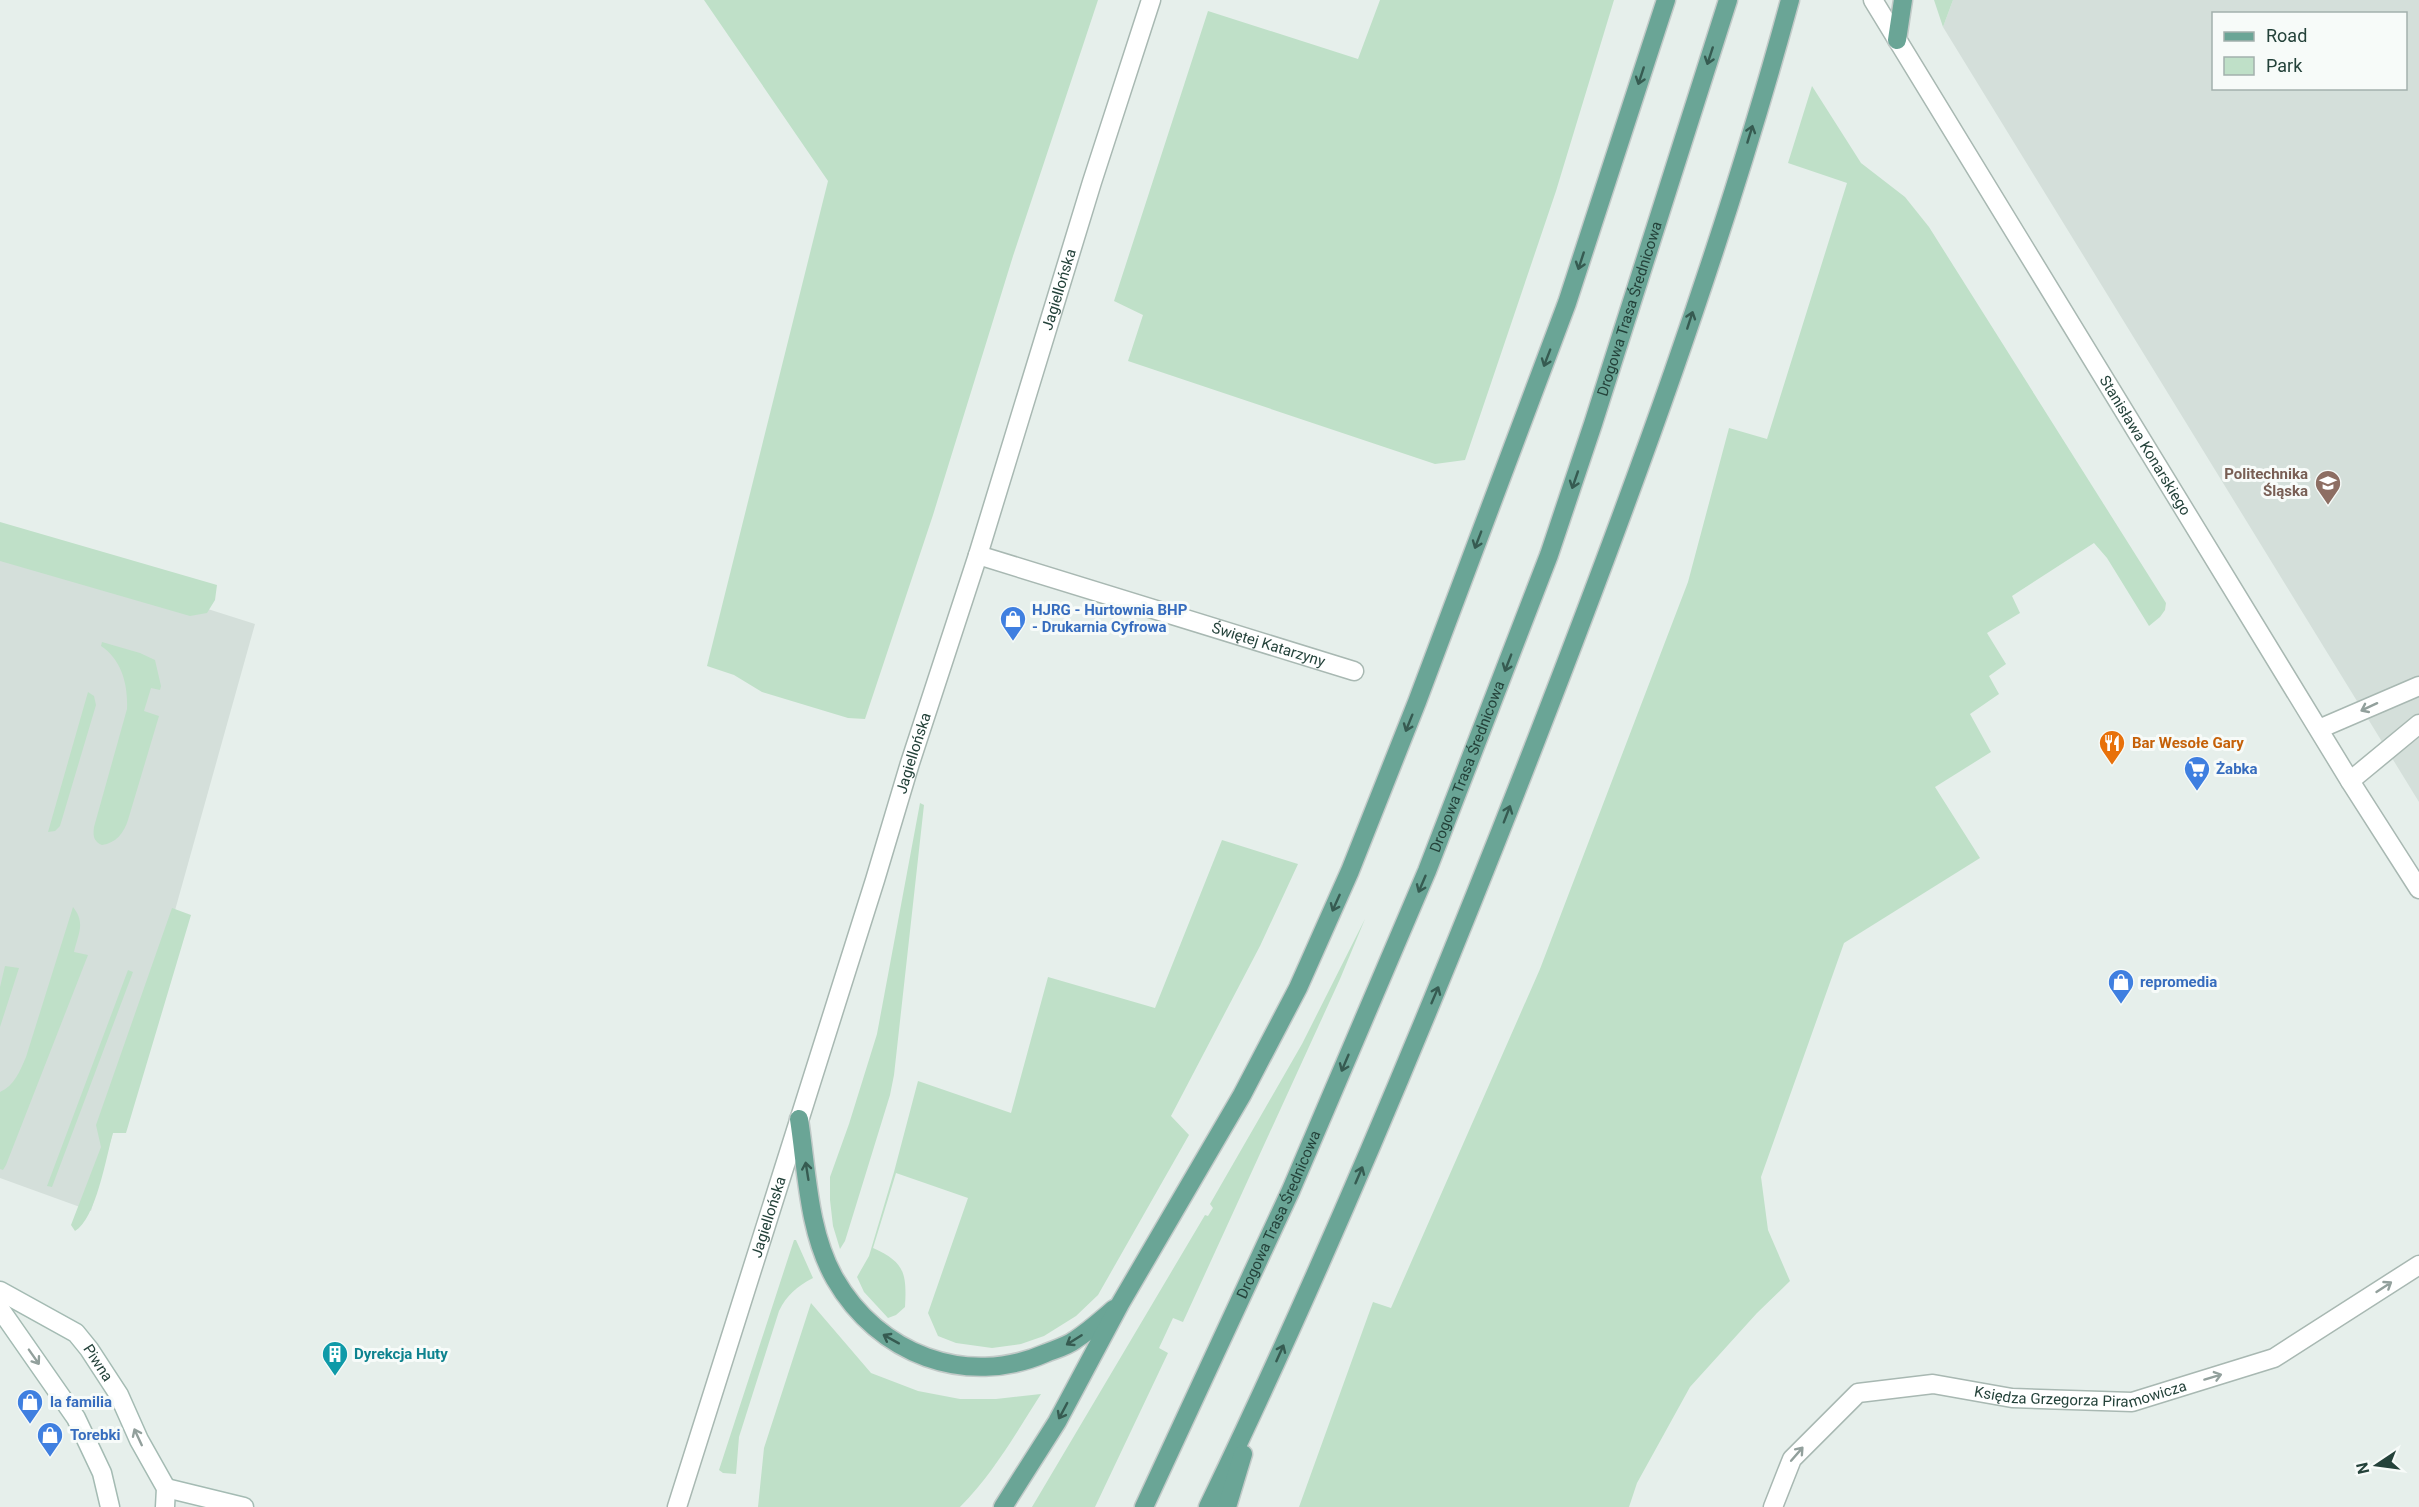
<svg xmlns="http://www.w3.org/2000/svg" width="2419" height="1507" font-family="Roboto,sans-serif">
<rect width="100%" height="100%" fill="#e6efeb"/>
<path fill="#d4dfda" fill-rule="evenodd" d="M 1953,0 L 2419,0 L 2419,802 L 1943,27 ZM 2214,14 L 2406,14 L 2406,88 L 2214,88 Z
M 0,543 L 255,624 L 91,1211 L 0,1178 Z"/>
<path fill="#bfe0c8" d="M 704,0 L 1098,0 L 1013,256 L 933,515 L 865,719 L 848,718 L 762,692 L 734,675 L 707,666 L 828,181 Z
M 1380,0 L 1614,0 L 1556,191 L 1465,460 L 1435,464 L 1128,361 L 1143,315 L 1114,301 L 1208,11 L 1358,59 Z
M 1934,0 L 1953,0 L 1943,27 Z
M 1812,86 L 1861,163 L 1905,197 L 1929,227 L 2166,603 L 2165,610 L 2160,617 L 2149,626 L 2107,558 L 2094,543 L 2012,596 L 2020,613 L 1987,633 L 2006,664 L 1989,676 L 1999,694 L 1970,714 L 1991,752 L 1935,787 L 1980,858 L 1844,943 L 1761,1177 L 1768,1230 L 1790,1281 L 1757,1313 L 1690,1387 L 1637,1483 L 1629,1507 L 1299,1507 L 1373,1302 L 1391,1308 L 1540,969 L 1688,582 L 1729,428 L 1767,439 L 1847,183 L 1788,163 Z
M 0,522 L 217,585 L 215,600 L 207,613 L 190,616 L 0,561 Z
M 102,642 L 140,653 L 155,660 L 161,686 L 160,690 L 151,688 L 144,711 L 159,716 L 128,820 C 124,833 116,843 102,845 C 93,841 93,835 94,827 L 127,709 C 128,685 122,660 101,646 Z
M 88,692 L 94,696 L 96,705 L 60,826 L 55,831 L 48,832 Z
M 920,803 L 924,805 L 894,1075 L 890,1095 L 845,1241 L 840,1249 L 833,1226 L 830,1200 L 830,1177 L 849,1124 L 877,1034 Z
M 1222,840 L 1298,864 L 1260,946 L 1171,1116 L 1189,1135 L 1098,1295 L 1076,1316 L 1044,1336 L 1021,1344 L 992,1348 L 956,1343 L 938,1336 L 928,1313 L 968,1198 L 896,1173 L 873,1248 C 904,1262 907,1272 905,1307 L 896,1315 L 888,1318 L 864,1292 L 857,1277 L 869,1256 L 894,1172 L 918,1081 L 1011,1113 L 1048,977 L 1155,1008 Z
M 73,907 C 86,923 78,934 74,952 L 88,955 L 6,1165 L 3,1170 L 0,1169 L 0,1092 C 14,1086 20,1071 26,1057 Z
M 172,908 L 191,915 L 126,1133 L 113,1133 C 106,1157 96,1219 75,1231 L 71,1225 L 101,1147 L 96,1125 Z
M 1365,919 L 1340,979 L 1183,1322 L 1173,1318 L 1159,1348 L 1168,1353 L 1095,1507 L 1032,1507 L 1205,1215 L 1208,1216 L 1213,1208 L 1210,1204 L 1302,1044 Z
M 5,966 L 19,968 L 0,1027 L 0,987 Z
M 128,970 L 133,972 L 52,1187 L 47,1186 Z
M 794,1240 L 796,1240 L 813,1278 C 796,1287 787,1295 779,1311 L 739,1437 L 736,1474 L 723,1473 L 719,1470 Z
M 811,1303 L 871,1373 L 918,1391 L 960,1399 L 996,1399 L 1041,1394 C 1016,1433 993,1474 960,1507 L 758,1507 L 764,1448 Z"/>
<g fill="none" stroke-linecap="round" stroke-linejoin="round">
<g stroke="#a8b8b2" stroke-width="21">
<g id="minor">
<path id="s1" d="M 978,555 L 1354,671"/>
<path d="M 2319,729 L 2419,686"/>
<path d="M 2350,781 L 2419,724"/>
<path id="s2" d="M 1773,1507 L 1792,1459 L 1858,1393 L 1933,1384 L 2012,1398 L 2132,1402 L 2274,1358 L 2419,1265"/>
</g>
</g>
<g stroke="#a8b8b2" stroke-width="21">
<g id="tertiary">
<path id="s3" d="M 1873,0 L 2350,781 L 2419,889"/>
<path id="s4" d="M 677,1507 L 875,880 L 910,763 L 978,555 L 1092,182 L 1151,0"/>
</g>
</g>
<g stroke="#a4bbb3" stroke-width="21">
<g id="secondary">
<path id="s5" d="M 0,1291 L 76,1333 L 89,1349 L 119,1395 L 139,1440 L 166,1488 L 165,1507"/>
<path d="M 0,1309 L 76,1418 L 102,1473 L 110,1507"/>
<path d="M 166,1488 L 244,1507"/>
</g>
</g>
<g stroke="#c2cac8" stroke-width="21">
<g id="primary">
<path d="M 1897,40 L 1903,0"/>
<path d="M 799,1119 C 807,1171 808,1232 835,1279 C 878,1354 966,1388 1046,1353 C 1056,1349 1067,1346 1075,1340 C 1089,1331 1102,1319 1114,1309"/>
<path d="M 1003,1507 L 1057,1422 L 1120,1304 L 1242,1095 L 1298,988 L 1350,871 L 1417,702 L 1567,303 L 1666,0"/>
<path id="s6" d="M 1144,1507 L 1291,1190 L 1427,871 L 1549,555 L 1593,424 L 1728,0"/>
<path d="M 1208,1507 C 1329,1256 1436,998 1537,738 C 1631,496 1722,250 1790,0"/>
<path d="M 1227,1507 L 1243,1454"/>
</g>
</g>
<use href="#minor" stroke="#fff" stroke-width="18"/>
<use href="#tertiary" stroke="#fff" stroke-width="18"/>
<use href="#secondary" stroke="#fff" stroke-width="18"/>
<use href="#primary" stroke="#6aa596" stroke-width="18"/>
</g>
<defs><path id="oneway-shaft" d="M-6 0H5M1.5-3L5.5 0L1.5 3" fill="none" stroke-width="1.6" stroke-linecap="round" stroke-linejoin="round" transform="scale(1.5)"/></defs>
<g stroke="#365b51">
<use href="#oneway-shaft" transform="translate(1710 56) rotate(108)"/>
<use href="#oneway-shaft" transform="translate(1641 76) rotate(108)"/>
<use href="#oneway-shaft" transform="translate(1750 134) rotate(-73)"/>
<use href="#oneway-shaft" transform="translate(1581 261) rotate(108)"/>
<use href="#oneway-shaft" transform="translate(1690 320) rotate(-72)"/>
<use href="#oneway-shaft" transform="translate(1547 358) rotate(111)"/>
<use href="#oneway-shaft" transform="translate(1575 480) rotate(109)"/>
<use href="#oneway-shaft" transform="translate(1478 540) rotate(111)"/>
<use href="#oneway-shaft" transform="translate(1508 663) rotate(111)"/>
<use href="#oneway-shaft" transform="translate(1409 723) rotate(112)"/>
<use href="#oneway-shaft" transform="translate(1507 814) rotate(-69)"/>
<use href="#oneway-shaft" transform="translate(1422 884) rotate(113)"/>
<use href="#oneway-shaft" transform="translate(1336 903) rotate(114)"/>
<use href="#oneway-shaft" transform="translate(1435 995) rotate(-67)"/>
<use href="#oneway-shaft" transform="translate(1345 1063) rotate(113)"/>
<use href="#oneway-shaft" transform="translate(807 1171) rotate(-99)"/>
<use href="#oneway-shaft" transform="translate(1359 1175) rotate(-67)"/>
<use href="#oneway-shaft" transform="translate(891 1339) rotate(-151)"/>
<use href="#oneway-shaft" transform="translate(1074 1340) rotate(148)"/>
<use href="#oneway-shaft" transform="translate(1280 1353) rotate(-66)"/>
<use href="#oneway-shaft" transform="translate(1063 1411) rotate(118)"/>
</g>
<g stroke="#92a09c">
<use href="#oneway-shaft" transform="translate(2369 707) rotate(155)"/>
<use href="#oneway-shaft" transform="translate(2384 1287) rotate(-33)"/>
<use href="#oneway-shaft" transform="translate(34 1357) rotate(55)"/>
<use href="#oneway-shaft" transform="translate(2213 1377) rotate(-17)"/>
<use href="#oneway-shaft" transform="translate(138 1437) rotate(-115)"/>
<use href="#oneway-shaft" transform="translate(1797 1454) rotate(-49)"/>
</g>
<defs>
<g id="university-pin" transform="scale(1.35)"><path d="M0 17L-7.5 6A9.5 9.5 0 1 1 7.5 6Z" fill="#8d6e63" stroke="#f7fbf9"/><path d="M0-5L7-2L0 1L-7-2ZM-4 1L0 2.5L4 1V4Q0 6-4 4Z" fill="#fff"/></g>
<g id="shop-pin" transform="scale(1.35)"><path d="M0 17L-7.5 6A9.5 9.5 0 1 1 7.5 6Z" fill="#3f7fe0" stroke="#f7fbf9"/><path d="M-5-2.5h2.3a2.7 3.5 0 0 1 5.4 0H5L5.5 6h-11ZM-1.5-2.5h3a1.5 2.3 0 0 0-3 0Z" fill="#fff"/></g>
<g id="restaurant-pin" transform="scale(1.35)"><path d="M0 17L-7.5 6A9.5 9.5 0 1 1 7.5 6Z" fill="#e8710a" stroke="#f7fbf9"/><path d="M-5-6h1v4h1v-4h1v4h1v-4h1v5L-1.5 .5V6h-2V.5L-5-1ZM5-6V6H3V1.5H1.5Q1.5-4 5-6Z" fill="#fff"/></g>
<g id="supermarket-pin" transform="scale(1.35)"><path d="M0 17L-7.5 6A9.5 9.5 0 1 1 7.5 6Z" fill="#3f7fe0" stroke="#f7fbf9"/><path d="M-6-5.5h2.5l.6 2H6L4.5 2H-2.5L-4.4-4H-6ZM-1.5 3.2a1.3 1.3 0 1 0 .1 0ZM3 3.2a1.3 1.3 0 1 0 .1 0Z" fill="#fff"/></g>
<g id="building-pin" transform="scale(1.35)"><path d="M0 17L-7.5 6A9.5 9.5 0 1 1 7.5 6Z" fill="#0f9aa8" stroke="#f7fbf9"/><path d="M-4-6H4V6H1V3H-1V6H-4ZM-2.5-4.3h1.7v1.8h-1.7ZM.8-4.3h1.7v1.8H.8ZM-2.5-1h1.7V.8h-1.7ZM.8-1h1.7V.8H.8Z" fill="#fff"/></g>
</defs>
<g fill-rule="evenodd">
<use href="#university-pin" x="2328" y="483"/>
<use href="#shop-pin" x="1013" y="619"/>
<use href="#restaurant-pin" x="2112" y="743"/>
<use href="#supermarket-pin" x="2197" y="769"/>
<use href="#shop-pin" x="2121" y="982"/>
<use href="#building-pin" x="335" y="1354"/>
<use href="#shop-pin" x="30" y="1402"/>
<use href="#shop-pin" x="50" y="1435"/>
</g>
<g text-anchor="middle" dominant-baseline="central" stroke-width="6" stroke-linejoin="round" paint-order="stroke">
<g font-size="15" fill="#24423a" stroke="#f7fbf9">
<text stroke="none"><textPath href="#s4" startOffset="1276">Jagiellońska</textPath></text>
<text stroke="none"><textPath href="#s6" startOffset="1294">Drogowa Trasa Średnicowa</textPath></text>
<text stroke="none"><textPath href="#s3" startOffset="522">Stanisława Konarskiego</textPath></text>
<text stroke="none"><textPath href="#s1" startOffset="304">Świętej Katarzyny</textPath></text>
<text stroke="none"><textPath href="#s4" startOffset="790">Jagiellońska</textPath></text>
<text stroke="none"><textPath href="#s6" startOffset="808">Drogowa Trasa Średnicowa</textPath></text>
<text stroke="none"><textPath href="#s6" startOffset="322">Drogowa Trasa Średnicowa</textPath></text>
<text stroke="none"><textPath href="#s4" startOffset="304">Jagiellońska</textPath></text>
<text stroke="none"><textPath href="#s5" startOffset="124">Piwna</textPath></text>
<text stroke="none"><textPath href="#s2" startOffset="370">Księdza Grzegorza Piramowicza</textPath></text>
</g>
<g font-size="15" font-weight="bold" fill="#785e54" stroke="#f7fbf9" text-anchor="end">
<text x="2308" y="474">Politechnika<tspan x="2308" dy="17">Śląska</tspan></text>
</g>
<g font-size="15" font-weight="bold" fill="#366cbe" stroke="#f7fbf9" text-anchor="start">
<text x="1032" y="610">HJRG - Hurtownia BHP<tspan x="1032" dy="17">- Drukarnia Cyfrowa</tspan></text>
<text x="2216" y="769">Żabka</text>
<text x="2140" y="982">repromedia</text>
<text x="50" y="1402">la familia</text>
<text x="70" y="1435">Torebki</text>
</g>
<g font-size="15" font-weight="bold" fill="#c56008" stroke="#f7fbf9" text-anchor="start">
<text x="2132" y="743">Bar Wesołe Gary</text>
</g>
<g font-size="15" font-weight="bold" fill="#0d838f" stroke="#f7fbf9" text-anchor="start">
<text x="354" y="1354">Dyrekcja Huty</text>
</g>
</g>
<rect x="2212" y="12" width="195" height="78" fill="#f7fbf9" stroke="#a3b1ad" stroke-width="1.5"/>
<rect x="2224" y="32" width="30" height="9" fill="#6aa596" stroke="#a3b1ad" stroke-width="1.5"/>
<text x="2266" y="42" font-size="18" fill="#24423a">Road</text>
<rect x="2224" y="57" width="30" height="18" fill="#bfe0c8" stroke="#a3b1ad" stroke-width="1.5"/>
<text x="2266" y="72" font-size="18" fill="#24423a">Park</text>
<g transform="translate(2377 1465) rotate(257)" stroke="#f7fbf9" stroke-width="4.5" paint-order="stroke">
<path d="M0-4.5L10 22L0 15L-10 22Z" fill="#24423a"/>
<text y="-9" font-size="16" font-weight="bold" text-anchor="middle" fill="#24423a">N</text>
</g>
</svg>
